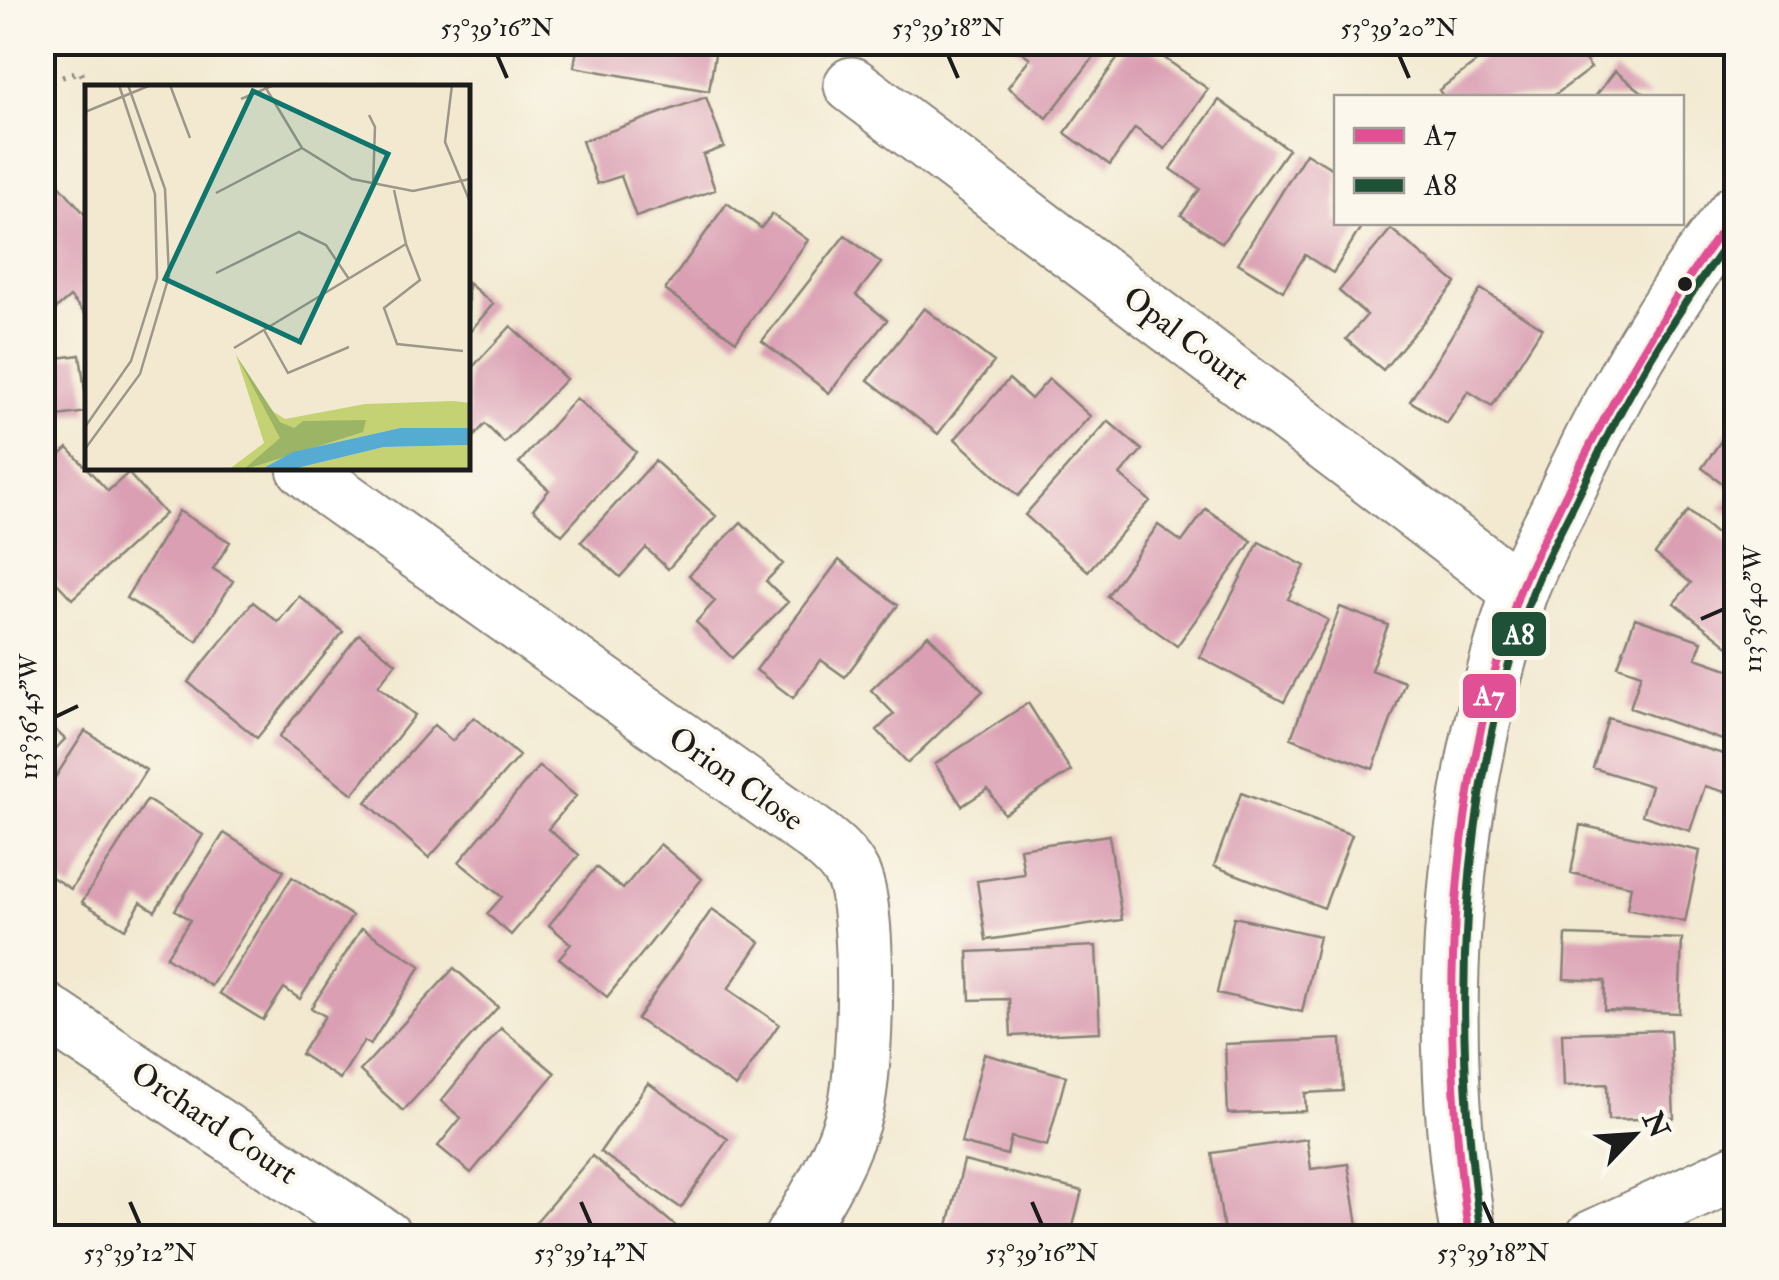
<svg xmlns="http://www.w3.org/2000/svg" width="1779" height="1280" font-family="'IM FELL Double Pica',serif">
<rect width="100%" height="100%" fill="#fbf7ec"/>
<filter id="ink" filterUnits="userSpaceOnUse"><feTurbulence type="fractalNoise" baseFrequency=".01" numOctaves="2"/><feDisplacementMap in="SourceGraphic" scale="20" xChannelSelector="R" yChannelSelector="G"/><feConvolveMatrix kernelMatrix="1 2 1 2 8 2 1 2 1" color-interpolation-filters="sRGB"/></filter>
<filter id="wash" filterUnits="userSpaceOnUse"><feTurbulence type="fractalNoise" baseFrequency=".0048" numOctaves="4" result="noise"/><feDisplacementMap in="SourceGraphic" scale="40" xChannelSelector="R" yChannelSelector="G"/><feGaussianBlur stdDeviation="2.25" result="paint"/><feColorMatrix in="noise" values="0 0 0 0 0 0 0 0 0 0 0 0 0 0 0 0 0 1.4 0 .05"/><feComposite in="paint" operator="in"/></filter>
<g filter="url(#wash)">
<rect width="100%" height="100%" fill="#f2e9d0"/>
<g id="blocks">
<path fill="#da9fb3" d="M 578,42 L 717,42 L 709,91 L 574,67 Z
M 1016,42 L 1105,42 L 1047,118 L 1008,87 L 1030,58 L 1014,46 Z
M 1129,42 L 1142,42 L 1208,89 L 1165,149 L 1135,128 L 1110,165 L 1065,133 Z
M 1503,42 L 1572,42 L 1591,68 L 1551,98 L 1444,98 L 1439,90 Z
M 1615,71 L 1650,98 L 1594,98 Z
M 706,97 L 724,147 L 703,155 L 715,190 L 636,217 L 621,176 L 597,184 L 582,141 Z
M 1219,100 L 1288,149 L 1222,243 L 1181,215 L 1200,189 L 1171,169 Z
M 1306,153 L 1336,171 L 1336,222 L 1364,222 L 1333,273 L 1305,255 L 1283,291 L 1238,263 Z
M 57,182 L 88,218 L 88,317 L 70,297 L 42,321 L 42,194 Z
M 727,203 L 761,228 L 772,214 L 808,240 L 736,341 L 665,290 Z
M 1391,229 L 1456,283 L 1383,370 L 1346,339 L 1367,315 L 1339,291 Z
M 845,235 L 881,263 L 856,295 L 887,320 L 829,393 L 762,341 Z
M 468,283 L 493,304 L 468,334 Z
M 1481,289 L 1542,328 L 1492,406 L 1468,391 L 1447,424 L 1410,401 Z
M 924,308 L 994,362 L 938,434 L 868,380 Z
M 511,326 L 566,379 L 504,443 L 485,424 L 468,443 L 468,372 Z
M 80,355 L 88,412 L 42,418 L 42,360 Z
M 1009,379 L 1031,399 L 1049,379 L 1090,416 L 1018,496 L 955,439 Z
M 576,398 L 636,452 L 562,535 L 533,509 L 549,490 L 519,463 Z
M 1108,421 L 1142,450 L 1120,475 L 1150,501 L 1088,571 L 1025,515 Z
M 1732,425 L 1736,428 L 1736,519 L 1720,508 L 1733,491 L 1702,468 Z
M 68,448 L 108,491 L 128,473 L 165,514 L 72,599 L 42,567 L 42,472 Z
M 655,461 L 716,516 L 668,569 L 646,548 L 620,577 L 581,542 Z
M 1206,509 L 1252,541 L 1177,646 L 1107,596 L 1158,525 L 1182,542 Z
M 179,511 L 230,542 L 213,569 L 233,581 L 197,641 L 126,598 Z
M 1688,511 L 1736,550 L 1736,640 L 1731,648 L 1674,603 L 1691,583 L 1655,554 Z
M 741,522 L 783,564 L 766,581 L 788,602 L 732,658 L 696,622 L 715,601 L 689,575 Z
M 1259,542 L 1305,566 L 1288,599 L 1328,620 L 1284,702 L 1200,657 Z
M 839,560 L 898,605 L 845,677 L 821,660 L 793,698 L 756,670 Z
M 299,596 L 343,632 L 257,738 L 188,682 L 253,602 L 278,622 Z
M 1340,607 L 1388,625 L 1371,670 L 1405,682 L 1373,769 L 1291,738 Z
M 1635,618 L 1702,641 L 1696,658 L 1736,672 L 1736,706 L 1725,741 L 1630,708 L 1641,674 L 1618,666 Z
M 359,634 L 396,663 L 378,686 L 415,715 L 353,794 L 279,737 Z
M 928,635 L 983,691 L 908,763 L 877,730 L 894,714 L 871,690 Z
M 1028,703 L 1071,771 L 1004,814 L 988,789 L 962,806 L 935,764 Z
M 474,717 L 519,756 L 429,858 L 366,802 L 434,725 L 452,741 Z
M 42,718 L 65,739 L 42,763 Z
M 1608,718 L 1736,758 L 1725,792 L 1705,786 L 1690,831 L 1642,815 L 1651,786 L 1593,768 Z
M 85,731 L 146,770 L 71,889 L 42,871 L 42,798 Z
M 539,766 L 576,796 L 548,829 L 579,855 L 511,935 L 487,914 L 502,897 L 459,862 Z
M 1241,793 L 1352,835 L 1324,908 L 1214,866 Z
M 147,800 L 203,835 L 155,911 L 141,902 L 125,929 L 82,902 Z
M 1580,825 L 1700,851 L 1685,922 L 1627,909 L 1631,886 L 1571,873 Z
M 224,833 L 284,871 L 211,986 L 166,957 L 190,920 L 175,910 Z
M 1109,835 L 1122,920 L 986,940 L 977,881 L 1024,874 L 1020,848 Z
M 660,844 L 702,879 L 607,997 L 559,958 L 571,944 L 549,925 L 596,867 L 623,889 Z
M 292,877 L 352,916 L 300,999 L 284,988 L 263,1020 L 219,993 Z
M 712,909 L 760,942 L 728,989 L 779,1024 L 736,1087 L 637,1019 Z
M 1234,917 L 1319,936 L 1302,1012 L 1217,993 Z
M 362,928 L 421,966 L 370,1045 L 364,1041 L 340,1079 L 301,1054 L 325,1016 L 311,1008 Z
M 1566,935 L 1682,939 L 1679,1013 L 1604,1010 L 1605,981 L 1564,979 Z
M 1096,946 L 1100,1032 L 1011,1036 L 1009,999 L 970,1000 L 968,952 Z
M 454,968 L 498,1007 L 403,1111 L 360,1071 Z
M 501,1028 L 555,1073 L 471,1173 L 438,1146 L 461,1118 L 441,1101 Z
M 1670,1030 L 1674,1118 L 1608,1120 L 1607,1084 L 1564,1086 L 1562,1033 Z
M 1341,1039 L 1343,1091 L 1305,1093 L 1306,1111 L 1228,1114 L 1225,1044 Z
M 984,1054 L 1066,1076 L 1047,1146 L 1011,1137 L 1007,1155 L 961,1143 Z
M 648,1083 L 728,1139 L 681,1208 L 600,1152 Z
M 1307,1139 L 1311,1169 L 1348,1164 L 1358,1225 L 1276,1238 L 1225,1238 L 1212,1153 Z
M 592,1156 L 678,1228 L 670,1238 L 552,1238 L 535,1223 Z
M 964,1161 L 1082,1191 L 1070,1238 L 945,1238 Z"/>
</g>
</g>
<g filter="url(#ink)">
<use href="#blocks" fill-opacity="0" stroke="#878276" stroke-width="2.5"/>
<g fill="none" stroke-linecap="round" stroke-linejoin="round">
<g stroke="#878276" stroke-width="59">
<path id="minor" d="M 852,85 L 1520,591
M 305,468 L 332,491 L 811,832 C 827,844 844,857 853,876 C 870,914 866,1063 856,1106 C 845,1152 818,1198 792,1238
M 42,1009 L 385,1238
M 1469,1238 C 1432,1026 1450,796 1519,593 C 1530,563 1547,533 1561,504 C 1609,399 1664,302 1736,212
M 1593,1238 L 1736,1172"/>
</g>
<path stroke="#878276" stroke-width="6" stroke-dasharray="2.5 8" stroke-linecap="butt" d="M 42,83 L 80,71 L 89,88"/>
<use href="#minor" stroke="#fff" stroke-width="55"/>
<g stroke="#fbf7ec" stroke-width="15">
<path id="bus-1" d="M 1469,1238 C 1438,1021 1447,801 1519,593 C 1530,562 1547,534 1561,504 C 1611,401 1666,303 1736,212"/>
</g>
<g stroke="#fbf7ec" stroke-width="15">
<path id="bus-2" d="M 1481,1236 C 1451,1023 1457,798 1532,594 C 1546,556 1567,520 1584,484 C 1626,395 1676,310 1736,232"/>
</g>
<use href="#bus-1" stroke="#e15095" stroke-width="8"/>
<use href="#bus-2" stroke="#1f5136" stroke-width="8"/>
</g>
</g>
<path fill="none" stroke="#1c1c1c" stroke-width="4" d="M 497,55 L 507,78M 948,55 L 958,78M 1399,55 L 1409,78M 1701,619 L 1724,609M 55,717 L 78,706M 130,1202 L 140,1225M 581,1202 L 591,1225M 1032,1202 L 1042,1225M 1483,1202 L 1493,1225"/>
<circle fill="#1c1c1c" stroke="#fbf7ec" stroke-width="4" cx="1685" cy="284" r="9"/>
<g text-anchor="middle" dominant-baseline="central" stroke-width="8" stroke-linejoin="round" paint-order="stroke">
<g font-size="32" fill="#1c1c1c" stroke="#fbf7ec">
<text transform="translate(1186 338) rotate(37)">Opal Court</text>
<text transform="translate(736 779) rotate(35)">Orion Close</text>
<text transform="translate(214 1123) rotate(34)">Orchard Court</text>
</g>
</g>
<g transform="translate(85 85)">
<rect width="385" height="385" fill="#f2e9d0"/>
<path d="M 151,270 L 181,322 L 200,334 L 280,319 L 369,316 L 385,318 L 385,343 L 315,343 L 208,367 L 175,385 L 143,385 L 179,358 ZM 385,360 L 385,385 L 204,385 L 299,362 Z" fill="#c5d274"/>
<path d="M 151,270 L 195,337 L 209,343 L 218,336 L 281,335 L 278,347 L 158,385 L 195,353 Z" fill="#9cb466"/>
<path d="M 315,343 L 385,343 L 385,360 L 299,362 L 204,385 L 175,385 L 208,367 Z" fill="#56abd2"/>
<path fill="none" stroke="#9c9788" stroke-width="2.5" d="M 85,0 L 105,53M 179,0 L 217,63 L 267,94 L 328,106 L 385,94M 367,0 L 360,57 L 385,117M 156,14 L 189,0M 0,27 L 66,0M 284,30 L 290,42 L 288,101M 131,108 L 217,63M 321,159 L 335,195 L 299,223 L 312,259 L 378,266M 131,188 L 214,147 L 241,160 L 264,194M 179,245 L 203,288 L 264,262M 149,263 L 321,159 L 309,105M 0,342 L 46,276 L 72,193 L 70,109 L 34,0M 0,364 L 55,289 L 84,191 L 80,104 L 43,0"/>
<path fill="#0f766e" fill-opacity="0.15" stroke="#0f766e" stroke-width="5" d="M 168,6 L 303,69 L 215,257 L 80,194 Z"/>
<rect width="385" height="385" fill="none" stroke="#1c1c1c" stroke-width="5"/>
</g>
<g stroke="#fbf7ec" stroke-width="4">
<rect x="1490" y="610" width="58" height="48" rx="10" fill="#1f5136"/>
<rect x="1461" y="672" width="57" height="48" rx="10" fill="#e15095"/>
</g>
<g font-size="28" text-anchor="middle" font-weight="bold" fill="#fff">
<text x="1519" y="644">A8</text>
<text x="1489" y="705">A7</text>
</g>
<rect width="1779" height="1280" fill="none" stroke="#fbf7ec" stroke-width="110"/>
<rect x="1334" y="95" width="350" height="130" fill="#fbf7ec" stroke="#a29f99" stroke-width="2.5"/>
<rect x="1354" y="128" width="50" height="15" fill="#e15095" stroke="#a29f99" stroke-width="2.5"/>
<text x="1424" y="145" font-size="30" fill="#1c1c1c">A7</text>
<rect x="1354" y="178" width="50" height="15" fill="#1f5136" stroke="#a29f99" stroke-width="2.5"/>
<text x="1424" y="195" font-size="30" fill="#1c1c1c">A8</text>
<g transform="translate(1634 1135) rotate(65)" stroke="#fbf7ec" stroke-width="8" paint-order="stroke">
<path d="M0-8L18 38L0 25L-18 38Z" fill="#1c1c1c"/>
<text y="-15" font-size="28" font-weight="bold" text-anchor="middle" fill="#1c1c1c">N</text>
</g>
<rect x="55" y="55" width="1669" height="1170" fill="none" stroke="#1c1c1c" stroke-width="4"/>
<g font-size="25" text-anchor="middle" fill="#1c1c1c">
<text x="497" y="36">53°39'16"N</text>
<text x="948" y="36">53°39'18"N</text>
<text x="1399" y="36">53°39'20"N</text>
<text transform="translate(1752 609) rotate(-90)" y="9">113°36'40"W</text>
<text transform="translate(28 717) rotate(-90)" y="9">113°36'45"W</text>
<text x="140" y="1261">53°39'12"N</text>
<text x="591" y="1261">53°39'14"N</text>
<text x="1042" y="1261">53°39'16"N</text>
<text x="1493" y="1261">53°39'18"N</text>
</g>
</svg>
